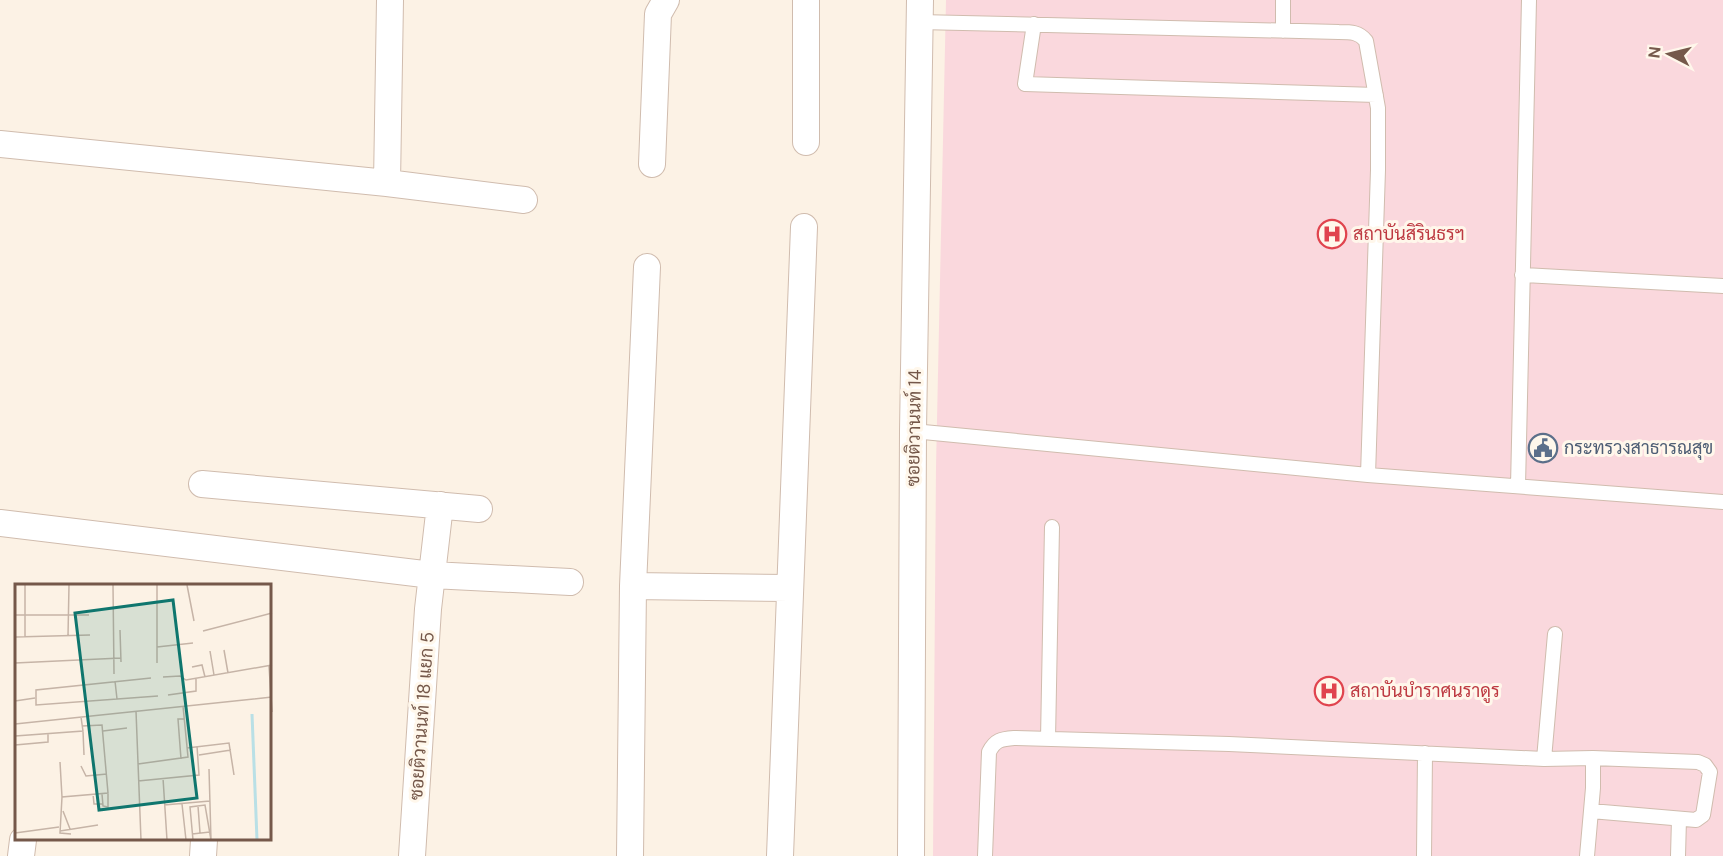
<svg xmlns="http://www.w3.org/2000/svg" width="1723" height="856" font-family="'DM Sans',Sarabun,sans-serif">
<rect width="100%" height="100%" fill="#fcf2e5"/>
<path fill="#fad8dd" d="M 946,0 L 1723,0 L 1723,856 L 933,856 L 936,467 Z"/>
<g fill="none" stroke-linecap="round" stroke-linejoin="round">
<g stroke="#d0bcae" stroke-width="16">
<path id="service" d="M 919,22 L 1339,32 C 1351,32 1359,32 1366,41 L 1378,108 L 1378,170 L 1368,475
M 1034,24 L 1025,84 L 1376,95
M 1283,31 L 1283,0
M 1522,275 L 1723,286
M 913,431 L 1368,475 L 1723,502
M 1518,486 L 1529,0
M 1048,739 L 1052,527
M 1544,759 L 1555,634
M 1591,811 L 1696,820 L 1703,815 L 1710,772 L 1705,765 L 1698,762 L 1593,758
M 985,856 L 989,752 C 995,740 1001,739 1014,738 L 1229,744 L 1544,759 L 1593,758 L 1593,788 L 1587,856
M 1424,856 L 1425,753
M 1678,856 L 1679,819"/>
</g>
<g stroke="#d0bcae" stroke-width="28">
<path id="minor" d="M 806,0 L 806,142
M 0,144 L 387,183 L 524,200
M 652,164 L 658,14 L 666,0
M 387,183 L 390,0
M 202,484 L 479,509
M 0,523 L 432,575 L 570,582
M 633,586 L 789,588
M 21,856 L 23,840
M 203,856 L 204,840
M 412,856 L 428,609 L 440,505
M 630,856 L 633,586 L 647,267
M 780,856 L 804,227
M 911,856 L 913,431 L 920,0"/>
</g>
<use href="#service" stroke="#fff" stroke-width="14"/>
<use href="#minor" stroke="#fff" stroke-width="26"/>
</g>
<defs>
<g id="hospital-ring" transform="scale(1.5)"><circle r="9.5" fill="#fff7eb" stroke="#e0444e" stroke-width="1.5"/><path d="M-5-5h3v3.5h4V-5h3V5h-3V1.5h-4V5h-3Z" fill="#e0444e"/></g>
<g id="civic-ring" transform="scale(1.5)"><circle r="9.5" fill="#fff7eb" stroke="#5c6f8a" stroke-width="1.5"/><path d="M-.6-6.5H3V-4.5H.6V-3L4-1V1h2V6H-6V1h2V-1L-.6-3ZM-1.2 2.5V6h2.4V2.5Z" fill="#5c6f8a"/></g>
</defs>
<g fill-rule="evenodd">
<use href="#hospital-ring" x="1332" y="234"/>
<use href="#civic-ring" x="1543" y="448"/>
<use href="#hospital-ring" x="1329" y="691"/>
</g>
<g text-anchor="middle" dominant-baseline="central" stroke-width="6" stroke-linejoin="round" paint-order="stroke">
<g font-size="18" fill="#be3a42" stroke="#fff7eb" text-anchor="start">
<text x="1353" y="234">สถาบันสิรินธรฯ</text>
<text x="1350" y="691">สถาบันบำราศนราดูร</text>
</g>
<g font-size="18" fill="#75584a" stroke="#fff7eb">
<text transform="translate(914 428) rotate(-89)">ซอยติวานนท์ 14</text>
<text transform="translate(422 716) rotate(-86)">ซอยติวานนท์ 18 แยก 5</text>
</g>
<g font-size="18" fill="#4e5e75" stroke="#fff7eb" text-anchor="start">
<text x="1564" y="448">กระทรวงสาธารณสุข</text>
</g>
</g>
<g transform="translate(15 584)">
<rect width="256" height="256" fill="#fcf2e5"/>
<path fill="none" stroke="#b9e0e6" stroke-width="3" d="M 237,130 L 242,256"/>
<path fill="none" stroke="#c6b4a7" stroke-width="1.5" d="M 10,1 L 10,53M 98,1 L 99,90M 142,1 L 142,79M 172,1 L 179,37M 0,31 L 74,31M 105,46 L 106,78M 188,47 L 257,29M 53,52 L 54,1M 0,53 L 75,51M 142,63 L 178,59M 209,66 L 213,89M 195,67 L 199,91M 0,79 L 106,74M 254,82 L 257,128M 177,83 L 187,81 L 190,93M 148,93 L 165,92 L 171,96 L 257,81M 136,94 L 21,106 L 21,121 L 143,112M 100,97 L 102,115M 153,111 L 181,107 L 181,95M 0,117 L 20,114M 121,127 L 126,256M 0,140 L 257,113M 68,147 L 69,171M 88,147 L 112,144M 0,152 L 68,147 L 66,133M 0,161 L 33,158 L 33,150M 172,164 L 214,159 L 219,191M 184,171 L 216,166M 166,175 L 163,135 L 169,135M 45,178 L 47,213M 123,180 L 173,173 L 168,122M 66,182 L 71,192 L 92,190M 194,185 L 196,256M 148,194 L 152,256M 123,197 L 184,191 L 182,162M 78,210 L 79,220 L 88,220M 87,210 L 88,222 L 93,223 L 93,209M 167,220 L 171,256M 149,221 L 195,217M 183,222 L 185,249M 48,227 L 55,245M 45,247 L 83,241M 0,249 L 44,243M 56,250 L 45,249 L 47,213 L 93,209 L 87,141 L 67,142M 177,250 L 195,248M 178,256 L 175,223 L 190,221 L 196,256"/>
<path fill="#0f766e" fill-opacity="0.15" stroke="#0f766e" stroke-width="3" d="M 158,16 L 182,214 L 84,226 L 60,29 Z"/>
<rect width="256" height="256" fill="none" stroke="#75584a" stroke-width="3"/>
</g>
<g transform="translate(1669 54) rotate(277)" stroke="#fff7eb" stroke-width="4.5" paint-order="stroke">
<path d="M0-4.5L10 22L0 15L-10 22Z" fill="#75584a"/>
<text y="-9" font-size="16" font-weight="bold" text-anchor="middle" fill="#75584a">N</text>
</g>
</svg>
